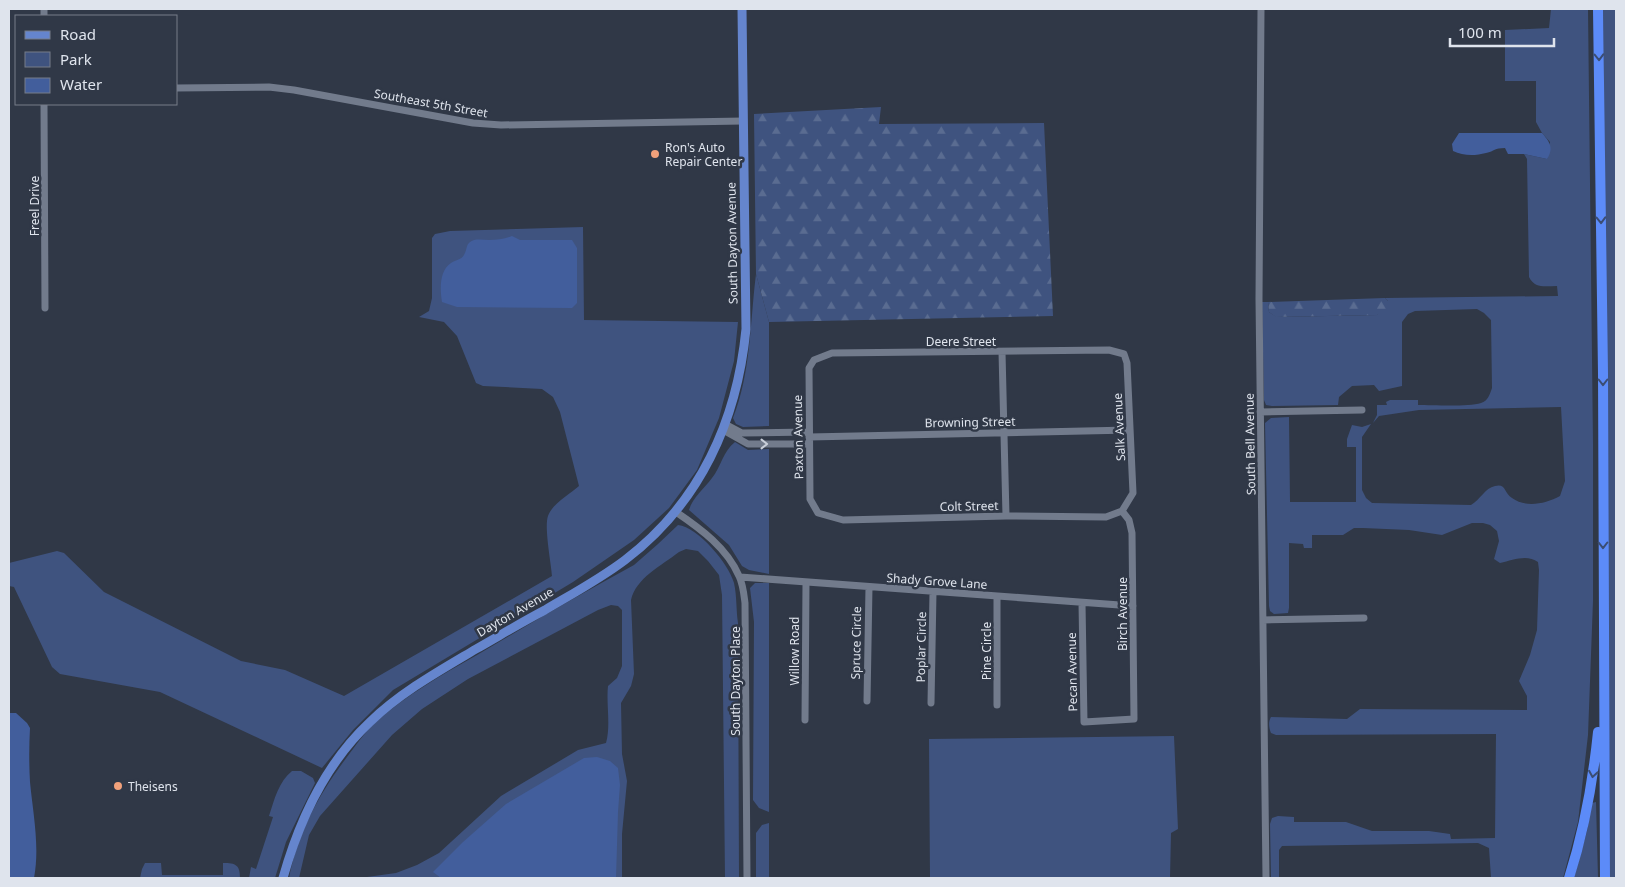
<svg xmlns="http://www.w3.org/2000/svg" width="1625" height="887" font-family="'Noto Sans',sans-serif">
<defs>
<pattern id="forest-firs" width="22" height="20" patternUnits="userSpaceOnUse" patternTransform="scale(1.25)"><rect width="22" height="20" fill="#3f537f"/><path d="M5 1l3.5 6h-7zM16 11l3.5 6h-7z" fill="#5a6c91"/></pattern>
</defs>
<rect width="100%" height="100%" fill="#303847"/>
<path fill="#3f537f" d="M 1551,9 L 1588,9 L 1593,444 L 1593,601 L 1588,735 L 1578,822 L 1563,878 L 1491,878 L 1489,848 L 1478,843 L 1282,846 L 1279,850 L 1279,878 L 1271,878 L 1270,824 L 1272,818 L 1278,816 L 1294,817 L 1294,822 L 1346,822 L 1372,831 L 1429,831 L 1450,834 L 1451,839 L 1495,838 L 1496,734 L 1276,735 L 1271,733 C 1269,728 1268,722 1271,717 L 1347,719 L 1360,709 L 1527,710 L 1527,696 L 1519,681 L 1530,655 L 1537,630 L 1539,570 L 1538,562 C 1527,554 1513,560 1500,563 L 1494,559 L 1499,541 L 1497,531 L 1490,525 L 1483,523 L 1472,523 L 1442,535 L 1409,530 L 1363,528 L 1354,528 L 1343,535 L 1312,535 L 1312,548 L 1304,548 L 1303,544 L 1289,543 L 1289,608 L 1288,613 L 1274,614 L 1270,611 L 1269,606 L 1265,423 L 1271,418 L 1289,417 L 1290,502 L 1356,502 L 1356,447 L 1347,447 L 1347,439 L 1352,425 L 1362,427 L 1371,424 L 1362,437 L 1362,490 L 1366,498 L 1372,503 L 1471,505 C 1480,500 1485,488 1495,486 C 1506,483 1504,493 1512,498 C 1526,508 1545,504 1560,496 L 1565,481 L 1561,407 L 1419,410 L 1379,416 L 1373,423 L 1377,415 L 1377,405 L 1387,405 L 1386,402 L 1390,400 L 1418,400 L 1418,405 C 1433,405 1468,407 1481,403 C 1488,401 1490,394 1492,388 L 1491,320 L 1484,313 L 1477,309 L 1415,311 L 1408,314 L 1402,322 L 1402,386 L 1379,391 L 1374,385 L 1352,386 L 1339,397 L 1338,405 L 1272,406 L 1266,405 L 1264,400 L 1262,302 L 1268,302 L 1269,312 L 1277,317 L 1377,315 L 1388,301 L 1385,298 L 1558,296 L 1557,286 C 1545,286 1535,289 1529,277 L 1527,159 L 1524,154 L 1547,159 L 1550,142 L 1542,133 L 1536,122 L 1536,81 L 1505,81 L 1505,30 L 1549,28 Z
M 1603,9 L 1615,9 L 1616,878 L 1610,878 Z
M 583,227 L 584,320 L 738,322 L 734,361 L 719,418 L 697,470 L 669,508 L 634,540 L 573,582 L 393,690 L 353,730 L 322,768 L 160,692 L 60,674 L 52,667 L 14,587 L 9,586 L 9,563 L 57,551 L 64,553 L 104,592 L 241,661 L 285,670 L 344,696 L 552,576 C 551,563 544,527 548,516 C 552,504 570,494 579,486 L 560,412 L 553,397 L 542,389 L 483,386 L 476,383 L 457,336 L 444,322 L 419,317 L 429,311 L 432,298 L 432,238 L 435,234 L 450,231 Z
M 756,274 L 769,322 L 769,426 L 743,427 L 736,424 L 733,418 C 751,373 750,322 756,274 Z
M 735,442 L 748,450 L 769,449 L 769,574 L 749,570 L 742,566 L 729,545 L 689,510 C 693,497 704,489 712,478 C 721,467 723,451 735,442 Z
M 678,525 C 698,527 729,564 734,583 C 737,596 736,610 738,623 L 739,878 L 725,878 L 722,595 L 719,575 L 708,561 L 698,551 L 686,549 L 679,552 C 661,566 636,578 631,600 L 634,674 L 631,686 L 621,703 L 622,754 L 627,781 L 622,834 L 622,878 L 333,878 L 367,877 L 396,873 L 417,865 L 439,853 L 501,796 L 578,750 L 606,743 C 611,725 606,704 608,686 L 617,678 L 622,666 L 622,610 L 618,606 L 611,605 L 598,610 L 468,679 L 422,709 L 392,735 L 320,816 L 309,835 L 299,878 L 289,878 C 298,832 319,794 347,757 C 356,745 365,732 376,722 C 406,695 442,675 477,655 C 529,624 581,594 634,565 L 658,544 Z
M 755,583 L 769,583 L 769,812 L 759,808 L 753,800 L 754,622 L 750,588 Z
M 1174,736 L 1178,829 L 1171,833 L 1170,878 L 930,878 L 929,739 Z
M 292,771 L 301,771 L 313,778 L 315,783 L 313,787 L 286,842 L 275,878 L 249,878 L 251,867 L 256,869 L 273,817 L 269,816 C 274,800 279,781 292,771 Z
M 1596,802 L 1598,878 L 1574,878 L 1587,831 L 1592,803 Z
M 769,823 L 769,878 L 756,878 L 756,833 L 762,825 Z
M 145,863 L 161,863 L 162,875 L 223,875 L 223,863 C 236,863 240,865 240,878 L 140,878 L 142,869 Z"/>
<path fill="url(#forest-firs)" d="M 881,107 L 879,124 L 1044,123 L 1053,316 L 769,322 L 756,274 L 754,114 Z
M 1385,298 L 1388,301 L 1388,308 L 1377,315 L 1276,317 L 1269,312 L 1268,302 Z"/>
<path fill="#425e9c" d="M 1459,133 L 1542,133 C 1550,142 1554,148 1547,159 L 1524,154 L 1508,154 L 1505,148 C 1494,148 1495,151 1486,153 C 1475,156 1463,156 1453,151 L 1452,144 Z
M 512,236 L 520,240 L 572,240 L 577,248 L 577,303 L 572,308 L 457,307 L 442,302 C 440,290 439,271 451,263 C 455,260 461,260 464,255 C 468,248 465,243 474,240 C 479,239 484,240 489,240 C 497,240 505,239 512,236 Z
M 9,713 L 16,713 L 27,723 L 30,728 C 29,746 29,764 30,782 C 33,813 40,847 34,878 L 9,878 Z
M 597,757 L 610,761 L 618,768 L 620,785 L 618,812 L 616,878 L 441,878 L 433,872 L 463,842 L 506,804 L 584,758 Z"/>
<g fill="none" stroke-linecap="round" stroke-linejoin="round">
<path stroke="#727b8c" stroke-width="7" d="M 44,9 L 44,16
M 1261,9 L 1259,299 L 1266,878
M 176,88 L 269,87 L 294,90 L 473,123 L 501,125 L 743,121
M 44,104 L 45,308
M 1109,350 L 1124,354 L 1127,363 L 1133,493 L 1122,511 L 1106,517 L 1006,516 L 843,520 L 818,513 L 810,499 L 809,368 L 814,360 L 832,353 Z
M 1002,352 L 1006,516
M 1260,412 L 1362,410
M 725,424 L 742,433 L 809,432
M 723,430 L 748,444 L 809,444
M 809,437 L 1130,430
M 676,512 C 701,529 727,548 739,576 C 743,584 744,595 745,603 L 747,878
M 740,577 L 1133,606
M 997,596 L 997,705
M 1082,603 L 1084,722 L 1134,719 L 1132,533 L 1129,520 L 1122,511
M 1263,620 L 1364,618
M 867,701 L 869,587
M 931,703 L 933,592
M 805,720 L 806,582"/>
<path stroke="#6585cd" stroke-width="9" d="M 283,878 C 299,821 326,763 370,722 C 401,692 439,671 476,649 C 499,636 522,622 545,610 C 572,594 600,579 625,560 C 700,503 737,421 746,329 L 742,9"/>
<path stroke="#5c8bf8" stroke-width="10" d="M 1598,9 L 1603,373 L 1605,878
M 1569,878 C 1584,831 1593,781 1598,732"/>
</g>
<defs><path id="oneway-chevron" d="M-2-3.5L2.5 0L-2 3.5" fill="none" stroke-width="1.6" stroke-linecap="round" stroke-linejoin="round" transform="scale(1.25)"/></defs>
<g stroke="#3b4d73">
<use href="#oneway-chevron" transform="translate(1599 57) rotate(89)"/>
<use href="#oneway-chevron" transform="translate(1601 220) rotate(89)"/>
<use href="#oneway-chevron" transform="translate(1603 382) rotate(90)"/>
<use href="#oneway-chevron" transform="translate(1603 545) rotate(90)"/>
<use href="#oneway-chevron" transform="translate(1593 774) rotate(99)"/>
</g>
<use stroke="#c9cfda" href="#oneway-chevron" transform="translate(764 444)"/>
<g fill="#f1a17b" stroke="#303847" stroke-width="2">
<circle cx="655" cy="154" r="5"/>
<circle cx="118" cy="786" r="5"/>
</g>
<g text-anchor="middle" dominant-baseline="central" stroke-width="5" stroke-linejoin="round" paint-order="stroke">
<g font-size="12" fill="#dfe4ed" stroke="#303847">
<text transform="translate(431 103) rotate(10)">Southeast 5th Street</text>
<text transform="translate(34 206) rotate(-90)">Freel Drive</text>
<text transform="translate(732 243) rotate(-91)">South Dayton Avenue</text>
<text x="961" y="341">Deere Street</text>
<text transform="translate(970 422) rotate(-1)">Browning Street</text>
<text transform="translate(1119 427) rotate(-93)">Salk Avenue</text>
<text transform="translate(798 437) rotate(-91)">Paxton Avenue</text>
<text transform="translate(1250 444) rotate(-91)">South Bell Avenue</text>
<text transform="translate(969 506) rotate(-1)">Colt Street</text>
<text transform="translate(937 581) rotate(4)">Shady Grove Lane</text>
<text transform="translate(515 612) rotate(-30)">Dayton Avenue</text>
<text transform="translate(1122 614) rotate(-90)">Birch Avenue</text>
<text transform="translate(856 643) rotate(-89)">Spruce Circle</text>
<text transform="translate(921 647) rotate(-89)">Poplar Circle</text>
<text transform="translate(794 651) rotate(-90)">Willow Road</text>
<text transform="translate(986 651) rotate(-90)">Pine Circle</text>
<text transform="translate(1072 672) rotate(-91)">Pecan Avenue</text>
<text transform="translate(735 681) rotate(-90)">South Dayton Place</text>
</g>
<g font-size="12" fill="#dfe4ed" stroke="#303847" text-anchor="start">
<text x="665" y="147">Ron's Auto<tspan x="665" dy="14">Repair Center</tspan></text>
<text x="128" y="786">Theisens</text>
</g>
</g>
<rect width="1625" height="887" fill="none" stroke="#dfe4ed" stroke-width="20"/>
<rect x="15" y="15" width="162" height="90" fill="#303847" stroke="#767d89"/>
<rect x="25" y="31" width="25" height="8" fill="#6585cd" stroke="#767d89"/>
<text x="60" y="40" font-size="15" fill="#dfe4ed">Road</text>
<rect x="25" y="52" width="25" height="15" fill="#3f537f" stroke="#767d89"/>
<text x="60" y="65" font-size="15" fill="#dfe4ed">Park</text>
<rect x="25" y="78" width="25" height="15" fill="#425e9c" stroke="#767d89"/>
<text x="60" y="90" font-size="15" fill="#dfe4ed">Water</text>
<path d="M1450 38v8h104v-8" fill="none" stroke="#dfe4ed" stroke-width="2.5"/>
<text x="1458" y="38" font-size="15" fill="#dfe4ed" stroke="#303847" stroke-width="4" paint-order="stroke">100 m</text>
</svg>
